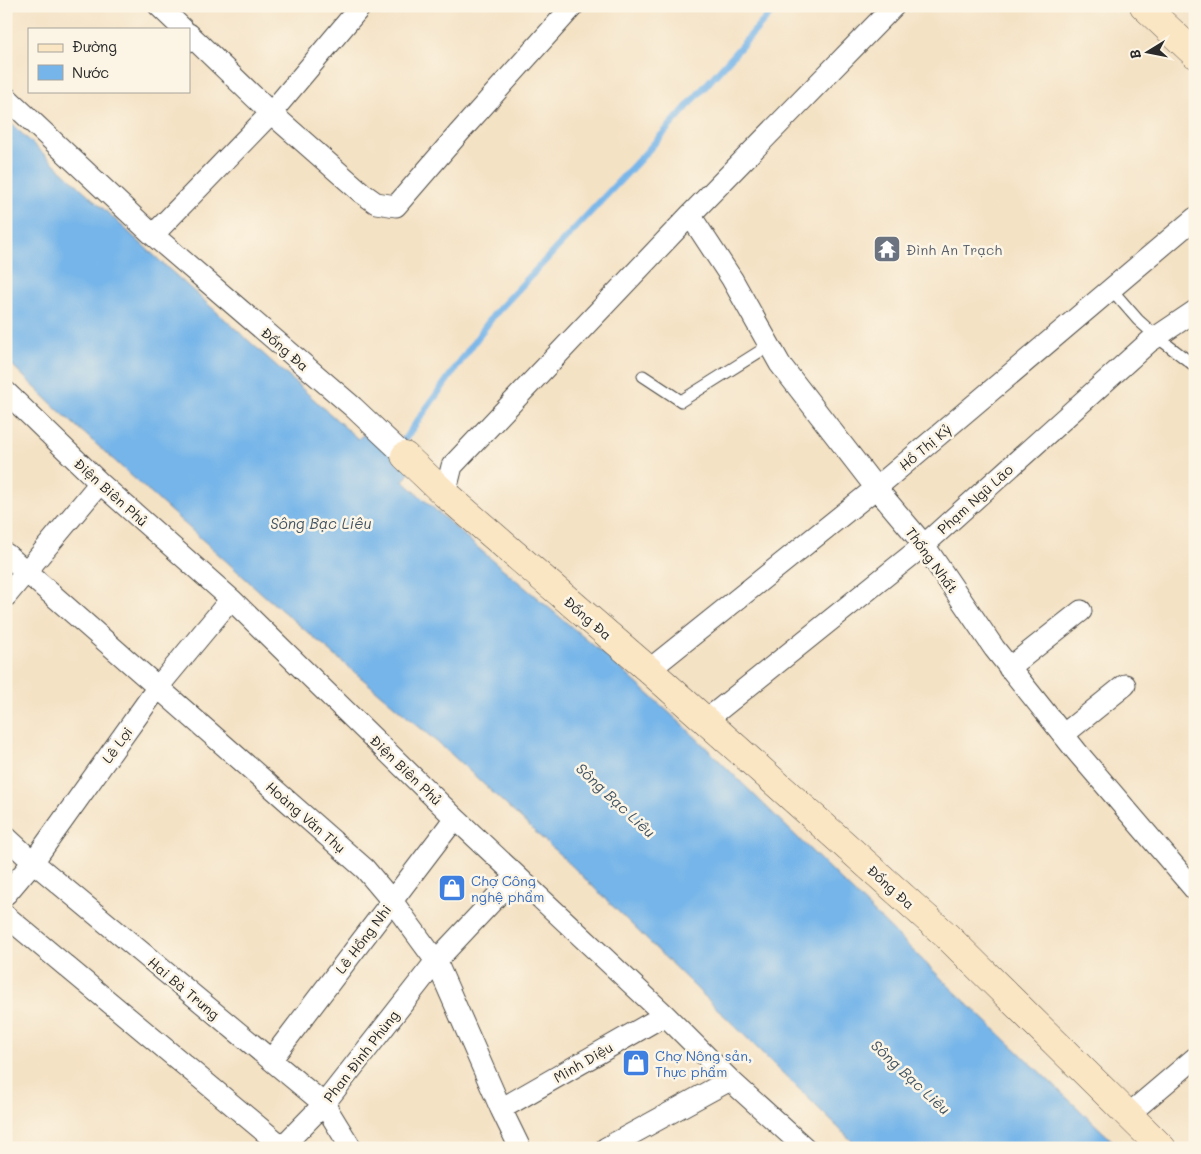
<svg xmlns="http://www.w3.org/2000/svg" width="1201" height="1154" font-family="Mali,sans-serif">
<rect width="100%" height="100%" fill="#fcf5e5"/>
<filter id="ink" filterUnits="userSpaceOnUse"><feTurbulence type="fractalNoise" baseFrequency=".02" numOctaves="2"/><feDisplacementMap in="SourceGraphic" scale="10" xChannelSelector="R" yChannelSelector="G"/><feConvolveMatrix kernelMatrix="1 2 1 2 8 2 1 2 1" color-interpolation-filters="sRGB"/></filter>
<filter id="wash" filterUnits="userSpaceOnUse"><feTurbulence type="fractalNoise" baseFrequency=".0096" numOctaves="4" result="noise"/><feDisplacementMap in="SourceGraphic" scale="20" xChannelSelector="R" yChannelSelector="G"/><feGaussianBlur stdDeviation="1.12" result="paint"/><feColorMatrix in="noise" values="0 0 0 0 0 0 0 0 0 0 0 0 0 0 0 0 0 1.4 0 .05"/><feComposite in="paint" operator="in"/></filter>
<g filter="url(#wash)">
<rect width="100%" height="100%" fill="#f4e2c5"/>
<path fill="#76b5e9" stroke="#50708a" d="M 6,119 L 160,261 L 358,439 L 368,431 L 411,471 L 403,481 L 477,547 L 613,662 L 685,727 L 952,989 L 1120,1148 L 859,1148 L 572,866 L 450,753 L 266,597 L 55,407 L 6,359 Z"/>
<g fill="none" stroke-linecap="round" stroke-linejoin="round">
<path stroke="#76b5e9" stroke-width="7" d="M 399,447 L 493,316 L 642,157 L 777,6"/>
</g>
</g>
<g filter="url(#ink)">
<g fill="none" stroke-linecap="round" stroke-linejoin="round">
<g stroke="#494642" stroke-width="13">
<path id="lane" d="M 1111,289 L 1138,320 L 1157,337 L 1195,366
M 643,376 L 681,401 L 770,345"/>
</g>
<g stroke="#494642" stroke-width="23">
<path id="street" d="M 159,6 L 183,29
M 189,34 L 271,113 L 362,193 L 376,203 L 396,206 L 459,133 L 573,6
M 6,97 L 153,235 L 353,407 L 405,456
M 690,215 L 732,279 L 780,364 L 876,488 L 924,545 L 994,648 L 1077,752 L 1195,890
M 153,235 L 271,113 L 361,6
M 6,392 L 100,483 L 231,599 L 455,818 L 665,1015 L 730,1080 L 805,1148
M 445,494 L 452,466 L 690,215 L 894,6
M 6,554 L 365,869 L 392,901 L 436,961 L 501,1109 L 520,1148
M 6,596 L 100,483
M 1009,668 L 1081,611
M 649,670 L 876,488 L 1195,218
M 705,721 L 924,545 L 1149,342 L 1195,311
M 1063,735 L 1125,685
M 6,837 L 33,862 L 324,1104 L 351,1148
M 6,894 L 33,862 L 158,687 L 231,599
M 6,916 L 284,1148
M 271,1060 L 455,818
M 501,1109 L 665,1015
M 1129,1114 L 1195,1058
M 281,1148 L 324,1104 L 436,961 L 516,876
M 606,1148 L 730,1080"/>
</g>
<g stroke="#494642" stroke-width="29">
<path id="secondary" d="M 1144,6 L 1195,54
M 405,456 L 445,494 L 649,670 L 948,937 L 1162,1148"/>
</g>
<use href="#lane" stroke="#fff" stroke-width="11"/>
<use href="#street" stroke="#fff" stroke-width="21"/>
<use href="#secondary" stroke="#fbe6c4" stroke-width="28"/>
</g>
</g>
<defs>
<g id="temple-square" transform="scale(1.4375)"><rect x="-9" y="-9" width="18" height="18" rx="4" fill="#6b7280" stroke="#fcf5e5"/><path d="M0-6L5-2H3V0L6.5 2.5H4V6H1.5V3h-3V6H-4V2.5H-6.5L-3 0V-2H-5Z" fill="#fff"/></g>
<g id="shop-square" transform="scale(1.4375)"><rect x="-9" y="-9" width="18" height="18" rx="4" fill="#3f7fe0" stroke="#fcf5e5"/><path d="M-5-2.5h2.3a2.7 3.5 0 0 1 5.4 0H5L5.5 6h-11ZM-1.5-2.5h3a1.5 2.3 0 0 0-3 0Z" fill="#fff"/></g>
</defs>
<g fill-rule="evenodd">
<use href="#temple-square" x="887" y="249"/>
<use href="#shop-square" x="452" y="888"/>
<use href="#shop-square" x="636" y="1063"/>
</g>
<g text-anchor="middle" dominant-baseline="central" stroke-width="5" stroke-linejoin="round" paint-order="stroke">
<g font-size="14" fill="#5b616d" stroke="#fcf5e5" text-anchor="start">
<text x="906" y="249">Đình An Trạch</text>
</g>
<g font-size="14" fill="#2b2b2b" stroke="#fcf5e5">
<text transform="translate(285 349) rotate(41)">Đống Đa</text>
<text transform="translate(925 447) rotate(-40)">Hồ Thị Kỷ</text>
<text transform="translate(111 492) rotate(42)">Điện Biên Phủ</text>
<text transform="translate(975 499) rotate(-42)">Phạm Ngũ Lão</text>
<text transform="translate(932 560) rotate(54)">Thống Nhất</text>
<text transform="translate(588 618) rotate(41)">Đống Đa</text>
<text transform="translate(117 745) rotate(-54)">Lê Lợi</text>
<text transform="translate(406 770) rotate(44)">Điện Biên Phủ</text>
<text transform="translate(306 817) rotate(41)">Hoàng Văn Thụ</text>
<text transform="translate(891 887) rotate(42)">Đống Đa</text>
<text transform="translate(363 939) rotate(-53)">Lê Hồng Nhi</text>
<text transform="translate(184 988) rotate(40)">Hai Bà Trưng</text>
<text transform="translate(361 1056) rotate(-52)">Phan Đình Phùng</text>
<text transform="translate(583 1062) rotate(-30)">Minh Diệu</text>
</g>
<g font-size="14" fill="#366cbe" stroke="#fcf5e5" text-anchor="start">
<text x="471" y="880">Chợ Công<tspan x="471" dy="16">nghệ phẩm</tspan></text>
<text x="655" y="1055">Chợ Nông sản,<tspan x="655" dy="16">Thực phẩm</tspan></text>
</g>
<g font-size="15" font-style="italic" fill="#425464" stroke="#fcf5e5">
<text x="321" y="523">Sông Bạc Liêu</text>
<text transform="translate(616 800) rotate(43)">Sông Bạc Liêu</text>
<text transform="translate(911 1077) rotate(43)">Sông Bạc Liêu</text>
</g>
</g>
<rect width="1201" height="1154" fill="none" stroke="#fcf5e5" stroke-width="25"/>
<rect x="28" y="28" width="162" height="65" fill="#fcf5e5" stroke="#a8a49b"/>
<rect x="38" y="44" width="25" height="8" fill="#fbe6c4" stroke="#a8a49b"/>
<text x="72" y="52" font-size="15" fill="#2b2b2b">Đường</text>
<rect x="38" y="65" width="25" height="15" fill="#76b5e9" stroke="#a8a49b"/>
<text x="72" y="78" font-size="15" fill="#2b2b2b">Nước</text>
<g transform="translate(1148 52) rotate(260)" stroke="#fcf5e5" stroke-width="4" paint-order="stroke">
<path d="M0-4L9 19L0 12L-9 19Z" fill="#2b2b2b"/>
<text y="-8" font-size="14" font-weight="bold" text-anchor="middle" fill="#2b2b2b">B</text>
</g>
</svg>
